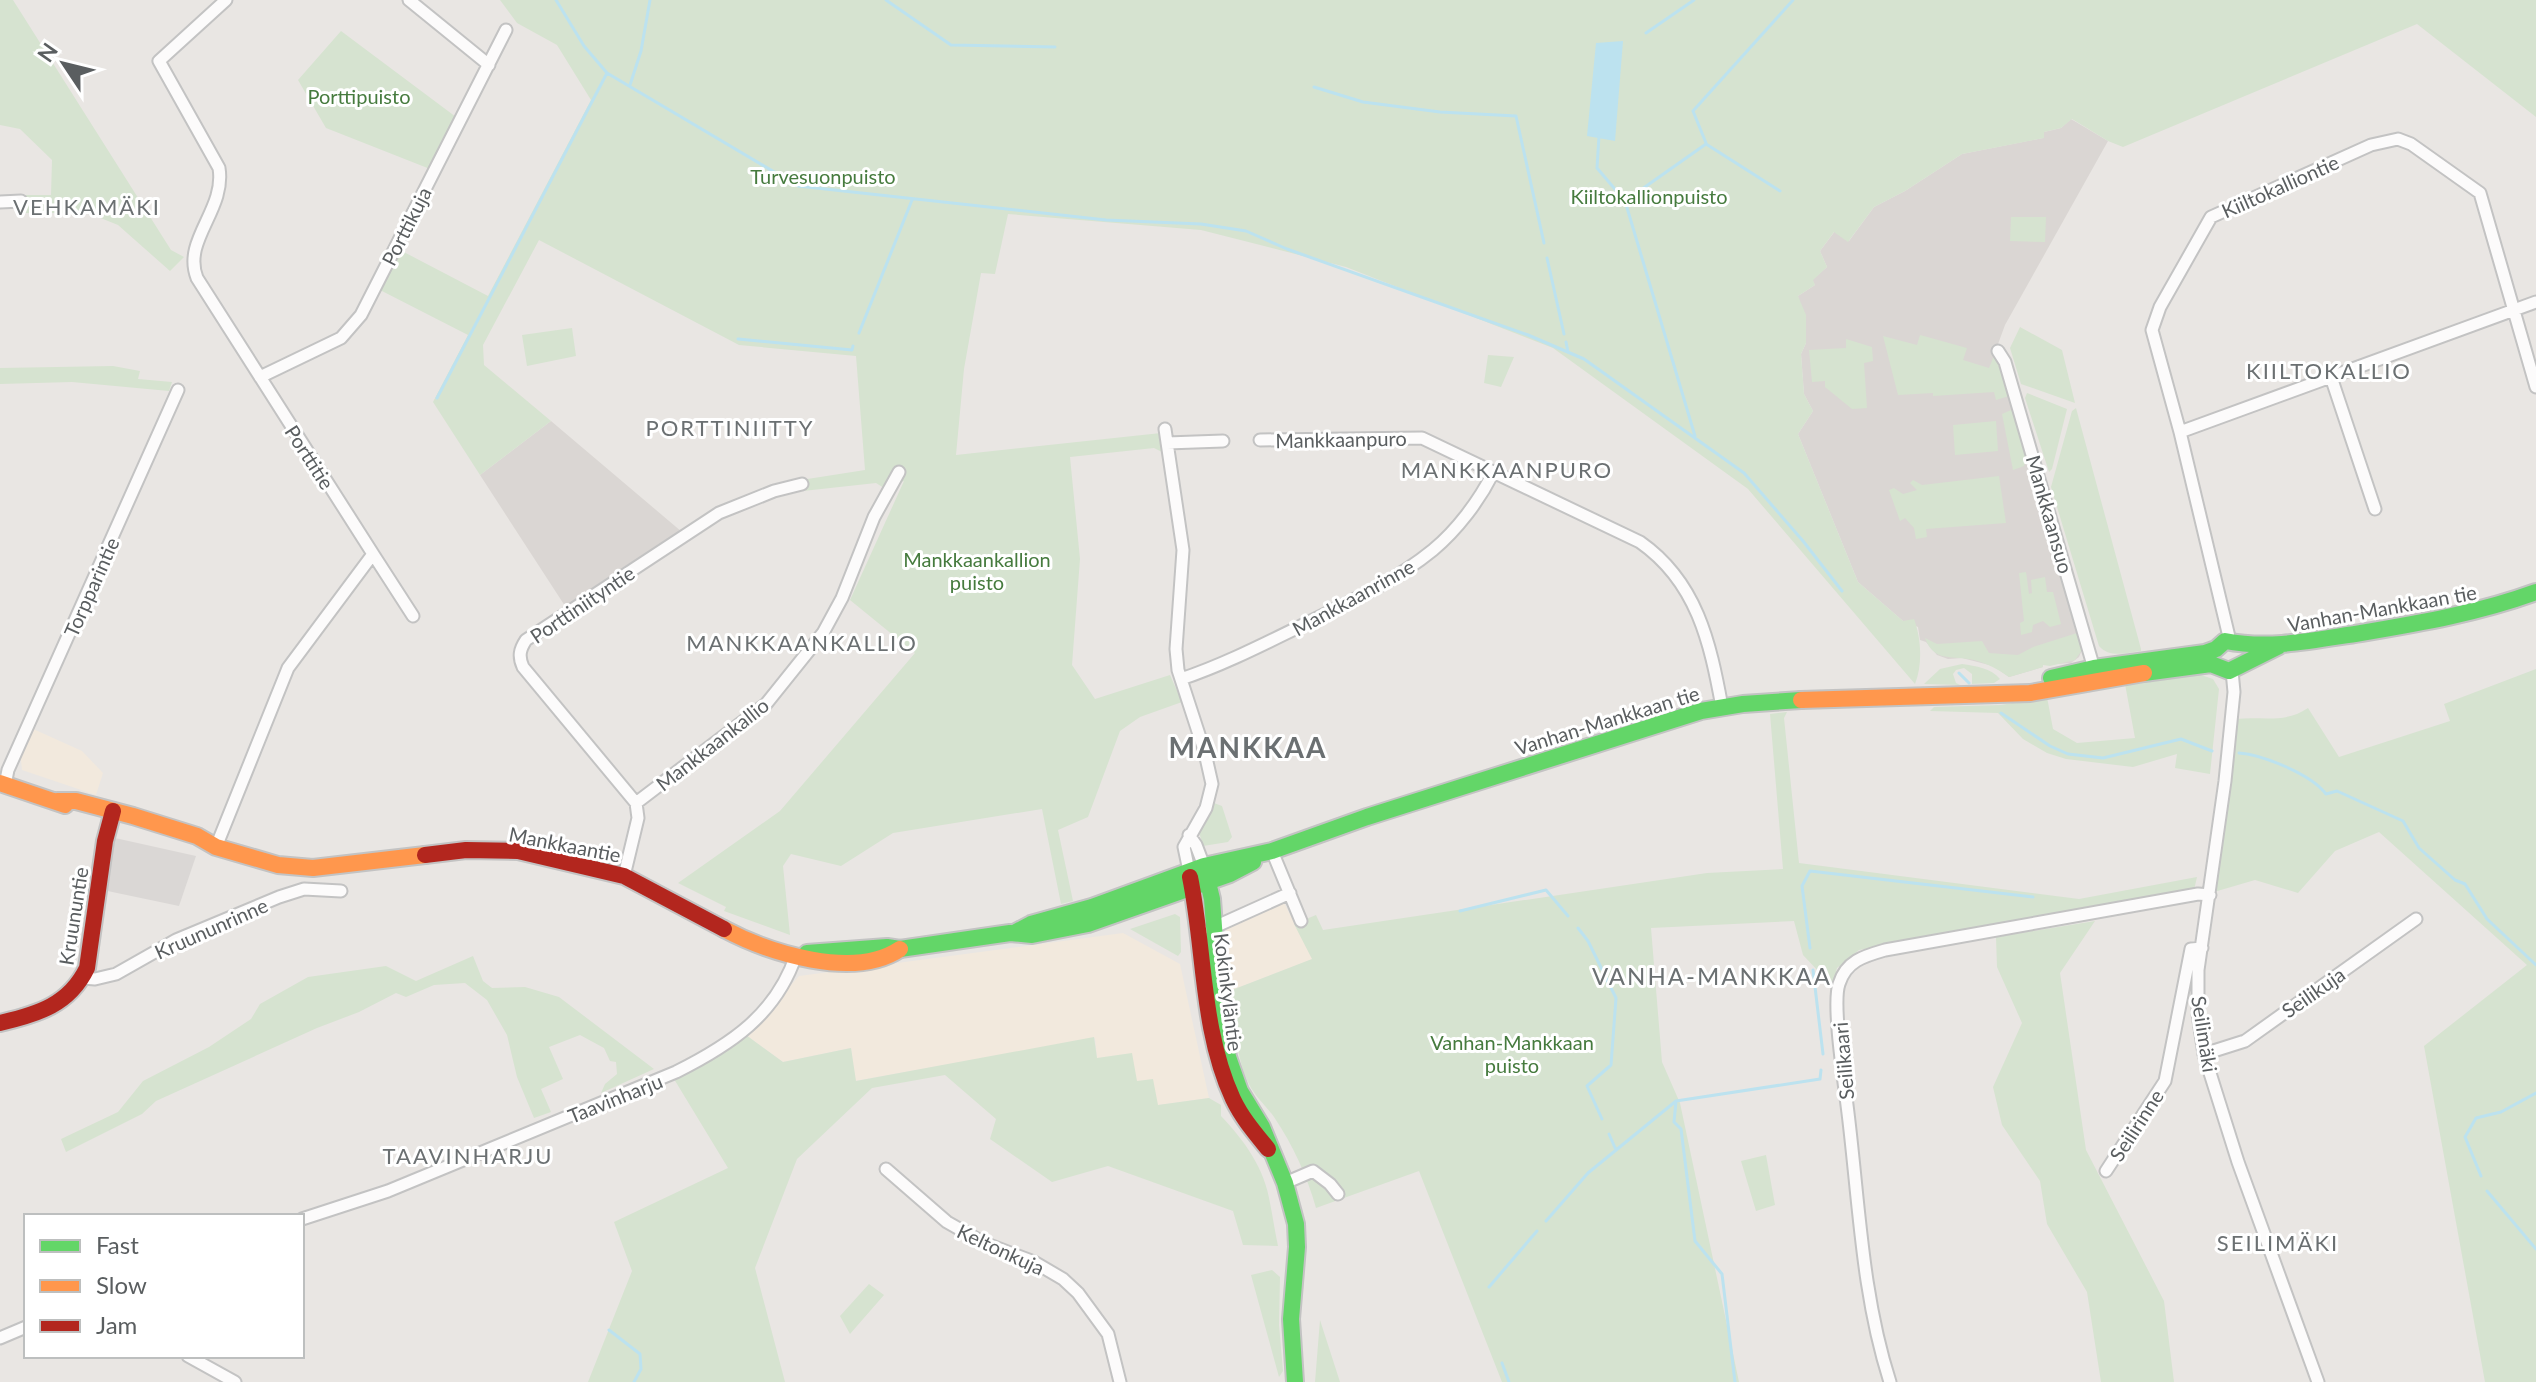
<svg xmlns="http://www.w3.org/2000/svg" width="2536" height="1382" font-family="Lato,sans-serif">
<rect width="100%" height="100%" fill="#e9e6e3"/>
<path fill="#f2e9dd" d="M 31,728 L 82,751 L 103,773 L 96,795 L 22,770 L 20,751 Z
M 1284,903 L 1313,959 L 1232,990 L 1226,929 L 1228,928 L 1227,925 Z
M 1123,933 L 1180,964 L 1209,1098 L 1158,1105 L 1137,1081 L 1097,1058 L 1095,1038 L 855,1081 L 851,1048 L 783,1062 L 746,1035 L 799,976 Z"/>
<path fill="#dad7d5" d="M 106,836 L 196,856 L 179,906 L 98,889 Z"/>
<path fill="#dad6d3" d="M 2071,119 L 2108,141 L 2005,325 L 1994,355 L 1999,362 L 2067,588 L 2064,589 L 2082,650 L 2079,657 L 2071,663 L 2043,665 L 2043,667 L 2009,677 L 1993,666 L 1962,658 L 1948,659 L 1937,655 L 1926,642 L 1920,640 L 1918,627 L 1903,621 L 1858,582 L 1798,434 L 1813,411 L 1804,394 L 1801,354 L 1806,343 L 1798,296 L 1815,285 L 1812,280 L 1827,267 L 1820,251 L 1835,231 L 1849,241 L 1874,207 L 1905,191 L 1962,154 L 2043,138 L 2044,132 L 2061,128 Z
M 551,421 L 682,532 L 565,606 L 480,475 Z"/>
<path fill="#d6e3d0" d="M 0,0 L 13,0 L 171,250 L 184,257 L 170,271 L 118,225 L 88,213 L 21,213 L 22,195 L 51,195 L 52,160 L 20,129 L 0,125 Z
M 500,0 L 2536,0 L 2536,117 L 2417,24 L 2123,147 L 2108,141 L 2072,119 L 2061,128 L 2044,132 L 2044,138 L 1962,154 L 1905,191 L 1874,207 L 1848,242 L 1834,232 L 1820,251 L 1827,267 L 1813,280 L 1815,285 L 1798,296 L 1806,315 L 1806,343 L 1801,354 L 1804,394 L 1813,411 L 1798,434 L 1858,582 L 1903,621 L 1914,619 C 1921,637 1923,664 1915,684 L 1748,489 L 1553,348 L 1346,267 L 1201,230 L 1008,214 L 995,274 L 981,273 L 964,369 L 956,455 L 1161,433 L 1162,452 L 1154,448 L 1070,457 L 1080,559 L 1072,665 L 1095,699 L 1170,675 L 1182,702 L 1140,717 L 1120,731 L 1088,817 L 1058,830 L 1073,901 L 1061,904 L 1042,809 L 893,833 L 841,866 L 791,854 L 783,866 L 790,935 L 724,911 L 726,907 L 678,883 L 780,811 L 915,653 L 850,600 L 904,481 L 884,488 L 876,483 L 803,491 L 801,480 L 865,470 L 856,356 L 739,345 L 539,240 L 483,345 L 484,365 L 551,421 L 480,475 L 433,402 L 468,335 L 380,290 L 400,250 L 488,296 L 591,100 L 557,45 L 517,23 Z
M 341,31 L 456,117 L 430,169 L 326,128 L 298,80 Z
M 2011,217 L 2046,217 L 2045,242 L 2010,241 Z
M 2020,327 L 2062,350 L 2075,403 L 2021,384 L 2010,348 Z
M 572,328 L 576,356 L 527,366 L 522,335 Z
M 1920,335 L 1967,348 L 1963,360 L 1989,368 L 1994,356 L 1999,362 L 2009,396 L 1996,400 L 1994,392 L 1933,396 L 1933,393 L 1898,395 L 1883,336 L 1917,345 Z
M 1846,339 L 1872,347 L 1873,361 L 1864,363 L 1867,408 L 1852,409 L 1825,387 L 1825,381 L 1812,382 L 1809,350 L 1846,348 Z
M 1488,355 L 1514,357 L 1501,387 L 1484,383 Z
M 113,366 L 140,371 L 138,379 L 172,382 L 169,391 L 72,382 L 0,384 L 0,368 Z
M 2027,393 L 2067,409 L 2052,469 L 2049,472 L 2025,398 Z
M 2076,408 L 2141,649 L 2141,651 C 2126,653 2109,658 2099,646 L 2051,487 L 2072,411 Z
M 2011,410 L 2014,411 L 2027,457 L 2024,466 L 2013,470 L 2002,414 Z
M 1996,421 L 1998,451 L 1955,455 L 1953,425 Z
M 1999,476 L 2006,523 L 1926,529 L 1927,537 L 1916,539 L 1914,528 L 1905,518 L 1900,521 L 1889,490 L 1894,488 L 1903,494 L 1917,490 L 1910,483 L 1913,480 L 1922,485 Z
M 2026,572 L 2029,594 L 2032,593 L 2031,580 L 2045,577 L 2047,592 L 2053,592 L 2061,624 L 2050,627 L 2043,621 L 2033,625 L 2032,632 L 2021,635 L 2020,623 L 2024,621 L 2019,573 Z
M 2077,633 L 2082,650 L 2075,660 L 2050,666 L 2043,665 L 2043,667 L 2009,677 C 1998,669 1988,664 1974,660 C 1953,655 1934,663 1925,638 L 1937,644 L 1982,641 L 1989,653 L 2018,655 L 2033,647 Z
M 1962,664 C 1976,666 1991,668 2000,679 L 1994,683 L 1972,684 L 1972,674 L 1964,668 L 1956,670 L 1953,674 L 1956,683 L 1960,685 L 1924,684 L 1940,669 Z
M 2536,669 L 2536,1382 L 2485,1382 L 2424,1046 L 2527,965 L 2379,832 L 2335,851 L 2298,893 L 2255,880 L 2214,892 L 2236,719 C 2262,716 2285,724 2308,708 L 2339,757 L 2450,721 L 2444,704 Z
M 2198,674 L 2213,679 L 2219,689 L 2210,774 L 2175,768 L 2177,754 L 2133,767 L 2066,759 L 2047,753 L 2023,739 L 1998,713 L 1930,711 L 1934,707 L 2001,705 L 2047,697 L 2053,729 L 2077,743 L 2135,738 L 2125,684 Z
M 1787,712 L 1784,718 L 1799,863 L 2079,899 L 2197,877 L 2194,890 L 1859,950 L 1837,968 L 1832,987 L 1825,987 L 1820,973 L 1803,955 L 1794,921 L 1651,928 L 1662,1062 L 1680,1103 L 1739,1382 L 1502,1382 L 1419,1171 L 1316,1208 C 1307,1176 1293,1145 1274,1117 C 1267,1107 1257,1098 1251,1088 C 1235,1060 1235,1021 1232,990 L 1312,959 L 1294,924 L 1316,915 L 1323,930 L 1707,873 L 1783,869 L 1770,714 Z
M 1214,803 L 1222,806 L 1232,837 L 1228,842 L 1203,846 L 1199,832 Z
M 1175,914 L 1180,917 L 1181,952 L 1178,956 L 1130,929 Z
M 2095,921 L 2060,973 L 2086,1150 L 2164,1301 L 2174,1382 L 2101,1382 L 2087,1292 L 2047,1224 L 2040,1181 L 2002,1125 L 1993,1087 L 2022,1023 L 1997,967 L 1996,937 Z
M 473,956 L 483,981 L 492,988 L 525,987 L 559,997 L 654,1069 L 601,1093 L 605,1084 L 617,1074 L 616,1062 L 610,1061 L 604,1048 L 580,1035 L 549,1047 L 563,1079 L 541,1089 L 551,1112 L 534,1118 L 517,1077 L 507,1035 L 487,1000 L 465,983 L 434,985 L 406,997 L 396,993 L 359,1012 L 317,1028 L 156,1101 L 142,1114 L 66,1152 L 61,1139 L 118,1112 L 143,1081 L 209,1047 L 251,1019 L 260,1004 L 308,977 L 386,966 L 416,981 Z
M 746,1035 L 783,1062 L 851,1048 L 856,1081 L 1094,1037 L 1097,1058 L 1132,1053 L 1137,1081 L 1153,1079 L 1158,1105 L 1209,1098 L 1221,1105 L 1221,1116 C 1244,1140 1265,1169 1270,1203 C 1273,1218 1275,1232 1278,1246 L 1243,1245 L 1233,1211 L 1108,1166 L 1052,1182 L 990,1139 L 996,1119 L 945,1075 L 872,1088 L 797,1159 L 755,1268 L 785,1382 L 588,1382 L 632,1271 L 614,1222 L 728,1168 L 674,1079 L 713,1058 Z
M 1766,1155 L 1775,1205 L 1756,1211 L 1741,1161 Z
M 1272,1270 L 1280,1277 L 1279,1325 L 1283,1371 L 1279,1377 L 1251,1275 Z
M 869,1284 L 884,1295 L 850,1334 L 840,1316 Z
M 1320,1320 L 1340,1382 L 1315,1382 Z"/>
<path fill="#bce2ef" d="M 1623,41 L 1615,141 L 1587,136 L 1596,43 Z"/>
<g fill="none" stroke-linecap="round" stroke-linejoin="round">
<path stroke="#bce2ef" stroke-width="3" d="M 556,0 L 584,46 L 607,73 L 798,186 L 1106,220 L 1201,224 L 1246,231 L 1287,249 L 1528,335 L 1584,359 L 1744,473 L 1803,541 L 1842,591
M 886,0 L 951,45 L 1055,47
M 1646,33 L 1694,0
M 630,85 L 641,51 L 650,0
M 1314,87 L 1363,102 L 1440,112 L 1516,116 L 1544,243
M 1599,136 L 1597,168 L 1625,201 L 1695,436
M 1706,143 L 1693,111 L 1793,0
M 1625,201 L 1706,144 L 1780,191
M 1547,258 L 1564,334
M 859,333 L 912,200
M 738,339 L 852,350 L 853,346
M 1566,342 L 1568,352
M 437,398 L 607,73
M 1959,673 L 1969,683
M 2001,713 L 2050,746 L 2068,754 L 2103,758 L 2181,739 L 2212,751
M 2239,753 C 2263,755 2311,774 2326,794 L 2337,791 L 2403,821 L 2419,848 L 2455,880 L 2465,884 L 2487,919 L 2536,965
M 1460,911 L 1546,890 L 1568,916
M 1578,928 L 1588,941 L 1616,998 L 1611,1065 L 1587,1086 L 1602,1119
M 1810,948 L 1802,886 L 1810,871 L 2033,897
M 1813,970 L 1823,1054
M 1676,1101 L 1674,1122 L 1681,1129 L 1695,1241 L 1722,1274 L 1735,1382
M 1609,1134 L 1616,1150
M 2481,1176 L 2465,1137 L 2476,1118 L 2501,1112 L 2536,1093
M 2487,1191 L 2536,1249
M 1546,1221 L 1588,1173 L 1676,1101 L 1820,1079 L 1821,1070
M 1489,1287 L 1537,1231
M 609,1330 L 640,1354 L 641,1369 L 634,1382
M 1502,1363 L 1509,1382"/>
<g stroke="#c3c3c3" stroke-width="15">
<path id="street" d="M 409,0 L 489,65
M 0,202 L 21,201
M 1998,351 L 2005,362 L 2095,672
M 260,377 L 341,338 L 361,315 L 506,30
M 2331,377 L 2375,509
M 1165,429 L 1183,550 L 1176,649 L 1178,670 L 1205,753 L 1212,784 L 1206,808 L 1184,847 L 1189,871
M 2180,432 L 2536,302
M 1260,440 L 1422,438 L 1640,542 C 1697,582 1710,642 1722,707
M 1167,443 L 1223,441
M 373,554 L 413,616
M 2230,641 L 2180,432 L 2152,330 L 2160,307 L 2211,217 L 2371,145 L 2398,139 L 2411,144 L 2480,193 L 2536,387
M 2232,671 L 2234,692 L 2225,781 L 2198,970 L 2198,1014 L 2204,1054 L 2238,1162 L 2318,1382
M 1181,679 C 1223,665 1264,644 1305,624 C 1348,603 1395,581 1433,550 C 1457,530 1479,501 1493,473
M 5,785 L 8,770 L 178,390
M 636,803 L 766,704 L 823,633 L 842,598 L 874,517 L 899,472
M 1189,835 L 1196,845 L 1204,866
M 216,847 L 288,668 L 373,554 L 197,278 C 182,240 226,210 219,168 L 159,61 L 226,0
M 1272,851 L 1301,921
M 624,876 L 638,818 L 636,803 L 523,667 C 518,656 520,649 526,640 L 719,513 L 774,491 L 802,484
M 1210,929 L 1290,893
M 83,978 L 95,979 L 116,974 L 176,940 L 279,897 L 304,889 L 341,891
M 2204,1054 L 2245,1041 L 2416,919
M 886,1169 L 947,1222 L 984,1243 L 1034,1262 L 1063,1279 L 1078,1293 L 1108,1334 L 1120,1382
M 2106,1171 L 2165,1081 L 2191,949 L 2202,948
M 1285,1183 L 1313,1171 L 1330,1184 L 1338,1194
M 302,1219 L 388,1191 L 676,1072 C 730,1045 776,1015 796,955
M 0,1338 L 26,1327
M 188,1356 L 235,1382
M 1890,1382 C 1861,1292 1859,1198 1847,1105 C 1844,1081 1832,1004 1839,984 C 1846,961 1864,956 1885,950 L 2198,894 L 2210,895"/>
</g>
<g stroke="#c3c3c3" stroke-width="20">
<path id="fast" d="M 2144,673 L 2211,664 L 2229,671 L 2279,646
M 2051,678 L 2094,668 L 2205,653 L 2216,649 L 2225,641 C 2271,650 2314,640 2361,633 C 2420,623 2479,613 2536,592
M 1204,866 L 1212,899 L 1220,1009 L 1228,1057 L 1240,1091 L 1262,1127 L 1285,1183 L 1296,1224 L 1297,1247 L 1291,1319 L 1295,1382
M 1014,933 L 1031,924 L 1092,907 L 1204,866 L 1272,851 L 1367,817 L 1701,711 L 1743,704 L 1801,700
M 807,953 L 887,947 L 900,949 L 1010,933 L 1032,935 L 1088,924 L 1230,874 L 1253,862"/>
</g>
<g stroke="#c3c3c3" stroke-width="20">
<path id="slow" d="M 1801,700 L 2030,693 L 2144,673
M 0,783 L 65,805
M 57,801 L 76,801 L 133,816 L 197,836 L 216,847 L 278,865 L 313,868 L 425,855
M 724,929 C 769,953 854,980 900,949"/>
</g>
<g stroke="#c3c3c3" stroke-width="20">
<path id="jam" d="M 425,855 L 466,850 L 518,851 L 624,876 L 724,929
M 1190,877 C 1205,950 1201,1030 1233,1099 C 1242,1118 1255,1133 1268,1149
M 0,1023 C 38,1014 69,1005 87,968 L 105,841 L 113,811"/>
</g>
<use href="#street" stroke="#fcfbfb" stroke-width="11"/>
<use href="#fast" stroke="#63d668" stroke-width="16"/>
<use href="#slow" stroke="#ff974d" stroke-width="16"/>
<use href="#jam" stroke="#b3261e" stroke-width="16"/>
</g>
<g text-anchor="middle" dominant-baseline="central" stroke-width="6" stroke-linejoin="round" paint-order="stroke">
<g font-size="20" fill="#467b3e" stroke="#fff">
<text x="359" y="96">Porttipuisto</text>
<text x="823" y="176">Turvesuonpuisto</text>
<text x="1649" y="196">Kiiltokallionpuisto</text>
<text x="977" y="559">Mankkaankallion<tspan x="977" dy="23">puisto</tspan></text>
<text x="1512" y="1042">Vanhan-Mankkaan<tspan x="1512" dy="23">puisto</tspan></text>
</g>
<g font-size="20" fill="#5a5e60" stroke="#fff">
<text transform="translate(2280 186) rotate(-24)">Kiiltokalliontie</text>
<text transform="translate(406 226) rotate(-63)">Porttikuja</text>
<text transform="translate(1341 439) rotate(-1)">Mankkaanpuro</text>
<text transform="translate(310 457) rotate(57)">Porttitie</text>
<text transform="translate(2050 514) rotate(74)">Mankkaansuo</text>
<text transform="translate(91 587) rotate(-66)">Torpparintie</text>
<text transform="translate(1353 597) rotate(-29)">Mankkaanrinne</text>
<text transform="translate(582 604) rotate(-34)">Porttiniityntie</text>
<text transform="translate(2382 608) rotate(-10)">Vanhan-Mankkaan tie</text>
<text transform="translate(1607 720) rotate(-17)">Vanhan-Mankkaan tie</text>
<text transform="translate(712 744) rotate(-38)">Mankkaankallio</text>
<text transform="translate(565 844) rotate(11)">Mankkaantie</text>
<text transform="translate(73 916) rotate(-81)">Kruununtie</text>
<text transform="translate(211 928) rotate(-24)">Kruununrinne</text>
<text transform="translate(1229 992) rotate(83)">Kokinkyläntie</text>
<text transform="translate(2313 992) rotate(-35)">Seilikuja</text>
<text transform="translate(2205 1034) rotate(81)">Seilimäki</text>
<text transform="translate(1843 1061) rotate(-95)">Seilikaari</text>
<text transform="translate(615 1098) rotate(-22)">Taavinharju</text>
<text transform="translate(2136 1125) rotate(-57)">Seilirinne</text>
<text transform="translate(1001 1249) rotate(25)">Keltonkuja</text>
</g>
<g font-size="22" letter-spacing="2" fill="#6b7072" stroke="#fff">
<text x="87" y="206">VEHKAMÄKI</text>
<text x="2329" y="370">KIILTOKALLIO</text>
<text x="730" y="427">PORTTINIITTY</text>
<text x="1507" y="469">MANKKAANPURO</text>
<text x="802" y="642">MANKKAANKALLIO</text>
<text x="468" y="1155">TAAVINHARJU</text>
<text x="2278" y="1242">SEILIMÄKI</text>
</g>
<g font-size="24" letter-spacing="2" fill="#6b7072" stroke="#fff">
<text x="1712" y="975">VANHA-MANKKAA</text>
</g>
<g font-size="28" font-weight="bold" letter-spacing="2" fill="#6b7072" stroke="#fff">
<text x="1248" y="747">MANKKAA</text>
</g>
</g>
<rect x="24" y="1214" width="280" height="144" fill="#ffffff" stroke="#bdbfbf" stroke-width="2"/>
<rect x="40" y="1240" width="40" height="12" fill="#63d668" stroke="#bdbfbf" stroke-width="2"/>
<text x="96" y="1254" font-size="24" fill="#5a5e60">Fast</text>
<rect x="40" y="1280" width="40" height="12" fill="#ff974d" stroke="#bdbfbf" stroke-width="2"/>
<text x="96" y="1294" font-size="24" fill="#5a5e60">Slow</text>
<rect x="40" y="1320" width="40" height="12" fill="#b3261e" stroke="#bdbfbf" stroke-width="2"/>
<text x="96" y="1334" font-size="24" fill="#5a5e60">Jam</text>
<g transform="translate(64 64) rotate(305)" stroke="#ffffff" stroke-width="6" paint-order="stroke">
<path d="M0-6L14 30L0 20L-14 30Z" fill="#5a5e60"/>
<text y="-12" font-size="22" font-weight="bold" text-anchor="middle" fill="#5a5e60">N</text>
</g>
</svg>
